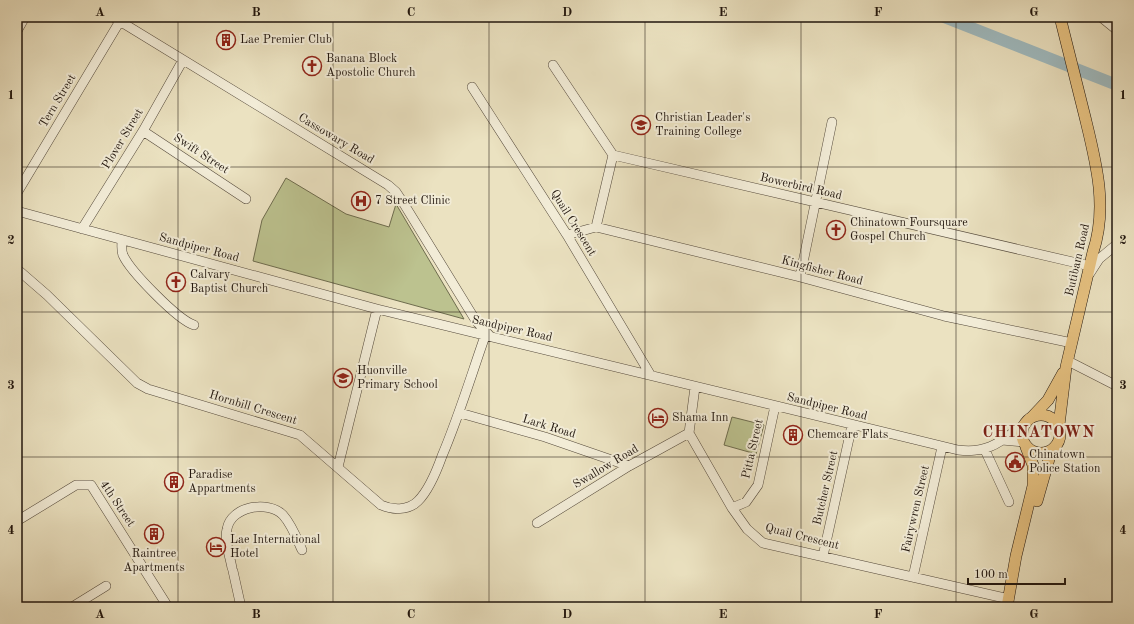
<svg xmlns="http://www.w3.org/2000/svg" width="1134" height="624" font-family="'Old Standard TT',serif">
<rect width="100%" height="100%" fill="#ebe2c1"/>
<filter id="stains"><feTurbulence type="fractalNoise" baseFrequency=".005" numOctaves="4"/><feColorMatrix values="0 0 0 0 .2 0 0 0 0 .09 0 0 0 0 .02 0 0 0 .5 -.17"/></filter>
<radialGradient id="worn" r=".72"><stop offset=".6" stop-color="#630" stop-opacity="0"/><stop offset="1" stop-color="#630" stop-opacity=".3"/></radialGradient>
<path fill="#bcc28f" stroke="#6e6c4e" d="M 286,178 L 346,214 L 389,227 L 396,204 L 464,319 L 253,261 L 262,220 Z
M 732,417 L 764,425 L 756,454 L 724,445 Z"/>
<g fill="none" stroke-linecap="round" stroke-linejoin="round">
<path stroke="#9fbabf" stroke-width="12" d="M 944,17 L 1117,85"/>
<g stroke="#54493b" stroke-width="10">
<path id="minor" d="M 113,17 L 388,185 L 396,192 L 404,204 L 476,321 L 490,336
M 1101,17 L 1117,30
M 17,31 L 25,17
M 553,65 L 613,155 L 1090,266
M 472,87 L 567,235 L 650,374
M 143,131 L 246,199
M 17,193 L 120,21
M 17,211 L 377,309 L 958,450 C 989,454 1001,441 1025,424
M 596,227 L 613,155
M 82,229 L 143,131 L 183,60
M 567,235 L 596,227 L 800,277 L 944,316 L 1072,343
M 122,240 C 122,245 121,250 123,255 C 130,271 178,320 194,325
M 17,269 L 47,295 L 137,383 L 148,389 L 300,435 L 381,505 C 392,510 408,511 418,501 C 429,490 437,470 442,456 C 459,416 471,376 485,336
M 1090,273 L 1099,259 L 1117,244
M 800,277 L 832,122
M 1068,361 L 1117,386
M 695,387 L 689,433 L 732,508 L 747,529 L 763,543 L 1009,599
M 460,413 L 545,437 L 629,466
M 1002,440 L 1023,442
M 985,450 L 1009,502
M 338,467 L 377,309
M 732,508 L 746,502 L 758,485 L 775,406
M 17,521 L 76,485 L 91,485 L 168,607
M 537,523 L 629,466 L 689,433
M 823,556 L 852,425
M 232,568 C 230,556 224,541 227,529 C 231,506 268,500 283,515 C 292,525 297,539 302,550
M 233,571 L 241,607
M 913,577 L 942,447
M 72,607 L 106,586"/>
</g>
<g stroke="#21160e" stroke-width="12">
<path id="major" d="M1022 434a19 19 0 1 1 38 0a19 19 0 1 1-38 0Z
M 1032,417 L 1048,400 L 1063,373
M 1059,425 L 1066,367 L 1093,252 C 1108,207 1096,162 1085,117 C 1077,84 1068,50 1060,17
M 1037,501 L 1051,452
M 1007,607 L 1016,556 L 1033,486 L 1033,465 L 1026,447"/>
</g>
<use href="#minor" stroke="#f2ecd7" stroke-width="9"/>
<use href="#major" stroke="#e6c180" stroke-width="11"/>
</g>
<path fill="none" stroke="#21160e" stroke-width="1" stroke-opacity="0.55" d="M 178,17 L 178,607M 333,17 L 333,607M 489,17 L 489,607M 645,17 L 645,607M 801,17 L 801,607M 956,17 L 956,607M 17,167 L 1117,167M 17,312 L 1117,312M 17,457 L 1117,457"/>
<defs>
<g id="building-ring" transform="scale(1)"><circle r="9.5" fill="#f2ecd7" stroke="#8f2418" stroke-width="1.5"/><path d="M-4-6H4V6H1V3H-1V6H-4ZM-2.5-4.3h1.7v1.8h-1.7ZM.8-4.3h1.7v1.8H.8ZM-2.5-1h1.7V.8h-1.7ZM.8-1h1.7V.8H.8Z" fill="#8f2418"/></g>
<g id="church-ring" transform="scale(1)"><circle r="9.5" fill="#f2ecd7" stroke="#8f2418" stroke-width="1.5"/><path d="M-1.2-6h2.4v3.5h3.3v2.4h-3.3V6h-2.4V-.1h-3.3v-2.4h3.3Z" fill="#8f2418"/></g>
<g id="university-ring" transform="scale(1)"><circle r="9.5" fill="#f2ecd7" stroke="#8f2418" stroke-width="1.5"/><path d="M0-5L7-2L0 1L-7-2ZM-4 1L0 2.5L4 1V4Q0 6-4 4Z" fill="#8f2418"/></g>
<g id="hospital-ring" transform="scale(1)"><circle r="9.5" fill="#f2ecd7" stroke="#8f2418" stroke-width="1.5"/><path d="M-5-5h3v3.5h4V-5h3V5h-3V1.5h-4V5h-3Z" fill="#8f2418"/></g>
<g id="school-ring" transform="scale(1)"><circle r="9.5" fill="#f2ecd7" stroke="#8f2418" stroke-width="1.5"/><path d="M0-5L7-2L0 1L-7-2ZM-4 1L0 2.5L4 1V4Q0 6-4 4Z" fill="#8f2418"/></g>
<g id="hotel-ring" transform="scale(1)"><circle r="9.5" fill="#f2ecd7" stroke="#8f2418" stroke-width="1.5"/><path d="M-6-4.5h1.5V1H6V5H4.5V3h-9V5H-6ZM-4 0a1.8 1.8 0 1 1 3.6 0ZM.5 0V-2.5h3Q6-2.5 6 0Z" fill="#8f2418"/></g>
<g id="civic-ring" transform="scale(1)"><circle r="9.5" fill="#f2ecd7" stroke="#8f2418" stroke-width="1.5"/><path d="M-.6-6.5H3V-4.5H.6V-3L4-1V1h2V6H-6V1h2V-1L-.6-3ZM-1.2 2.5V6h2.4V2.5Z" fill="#8f2418"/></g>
</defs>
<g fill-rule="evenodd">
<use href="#building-ring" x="226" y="40"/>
<use href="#church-ring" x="312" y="66"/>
<use href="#university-ring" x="641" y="125"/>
<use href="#hospital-ring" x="361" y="201"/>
<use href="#church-ring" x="836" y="230"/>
<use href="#church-ring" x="176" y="282"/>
<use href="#school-ring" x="343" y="378"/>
<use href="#hotel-ring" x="658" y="418"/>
<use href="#building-ring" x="793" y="435"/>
<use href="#civic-ring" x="1015" y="462"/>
<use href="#building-ring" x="174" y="482"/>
<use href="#building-ring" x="154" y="534"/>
<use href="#hotel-ring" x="216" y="547"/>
</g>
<g text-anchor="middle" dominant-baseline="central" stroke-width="4" stroke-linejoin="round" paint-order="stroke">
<g font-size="12" fill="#21160e" stroke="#f2ecd7" text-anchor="start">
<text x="240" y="40">Lae Premier Club</text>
<text x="326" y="59">Banana Block<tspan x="326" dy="14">Apostolic Church</tspan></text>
<text x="655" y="118">Christian Leader's<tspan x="655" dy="14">Training College</tspan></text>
<text x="375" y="201">7 Street Clinic</text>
<text x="850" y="223">Chinatown Foursquare<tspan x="850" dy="14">Gospel Church</tspan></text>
<text x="190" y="275">Calvary<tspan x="190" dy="14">Baptist Church</tspan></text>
<text x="357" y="371">Huonville<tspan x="357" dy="14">Primary School</tspan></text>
<text x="672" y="418">Shama Inn</text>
<text x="807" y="435">Chemcare Flats</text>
<text x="1029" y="455">Chinatown<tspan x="1029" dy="14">Police Station</tspan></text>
<text x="188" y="475">Paradise<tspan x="188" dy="14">Appartments</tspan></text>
<text x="230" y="540">Lae International<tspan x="230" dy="14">Hotel</tspan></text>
<text x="154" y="554" text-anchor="middle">Raintree<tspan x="154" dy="14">Apartments</tspan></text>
</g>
<g font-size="12" fill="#21160e" stroke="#f2ecd7">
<text transform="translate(58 101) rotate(-59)">Tern Street</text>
<text transform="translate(123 139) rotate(-59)">Plover Street</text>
<text transform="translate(336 139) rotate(31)">Cassowary Road</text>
<text transform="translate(201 154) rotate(33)">Swift Street</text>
<text transform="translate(801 187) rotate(13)">Bowerbird Road</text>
<text transform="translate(573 223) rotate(58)">Quail Crescent</text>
<text transform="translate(199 248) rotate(15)">Sandpiper Road</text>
<text transform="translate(1078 260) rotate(-77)">Butibam Road</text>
<text transform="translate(822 271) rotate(15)">Kingfisher Road</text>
<text transform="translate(512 329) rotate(13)">Sandpiper Road</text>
<text transform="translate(827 407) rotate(14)">Sandpiper Road</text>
<text transform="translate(253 408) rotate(17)">Hornbill Crescent</text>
<text transform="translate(549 427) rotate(17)">Lark Road</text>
<text transform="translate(753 449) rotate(-77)">Pitta Street</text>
<text transform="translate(606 467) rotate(-31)">Swallow Road</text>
<text transform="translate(826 488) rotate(-77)">Butcher Street</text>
<text transform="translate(117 504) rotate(56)">4th Street</text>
<text transform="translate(916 509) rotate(-77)">Fairywren Street</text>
<text transform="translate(802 537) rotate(14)">Quail Crescent</text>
</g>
<g font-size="16" font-weight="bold" letter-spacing="1" fill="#7a1f14" stroke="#f2ecd7">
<text x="1039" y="433">CHINATOWN</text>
</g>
</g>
<rect width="1134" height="624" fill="none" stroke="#ebe2c1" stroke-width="44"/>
<path d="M968 578v6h97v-6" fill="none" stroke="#21160e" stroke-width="2"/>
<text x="974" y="578" font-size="12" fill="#21160e" stroke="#f2ecd7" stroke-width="3" paint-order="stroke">100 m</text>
<rect x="22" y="22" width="1090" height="580" fill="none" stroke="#21160e" stroke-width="1.5"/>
<g font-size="13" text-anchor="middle" font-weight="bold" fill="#21160e">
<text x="100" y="16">A</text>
<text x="256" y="16">B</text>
<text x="411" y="16">C</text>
<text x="567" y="16">D</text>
<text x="723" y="16">E</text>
<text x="878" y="16">F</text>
<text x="1034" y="16">G</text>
<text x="11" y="99">1</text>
<text x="1123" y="99">1</text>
<text x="11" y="244">2</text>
<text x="1123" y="244">2</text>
<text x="11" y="389">3</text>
<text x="1123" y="389">3</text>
<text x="11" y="534">4</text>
<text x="1123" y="534">4</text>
<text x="100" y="618">A</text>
<text x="256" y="618">B</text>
<text x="411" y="618">C</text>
<text x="567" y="618">D</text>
<text x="723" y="618">E</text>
<text x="878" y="618">F</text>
<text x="1034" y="618">G</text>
</g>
<rect width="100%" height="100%" filter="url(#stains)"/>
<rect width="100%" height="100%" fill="url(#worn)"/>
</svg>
